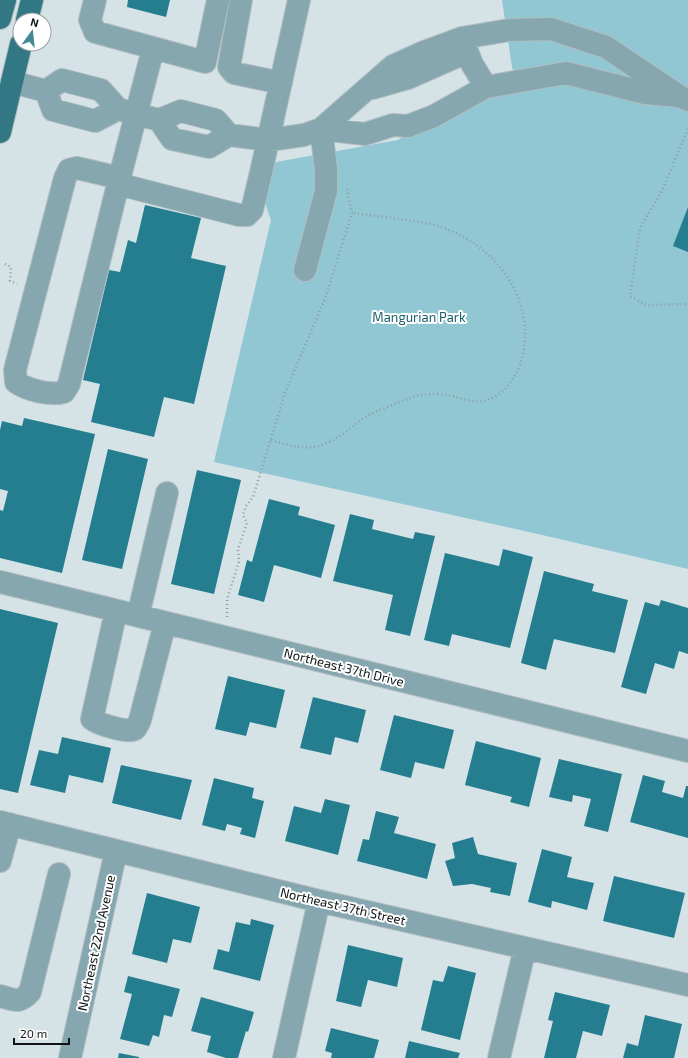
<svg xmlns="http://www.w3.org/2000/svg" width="688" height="1058" font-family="'Exo 2',sans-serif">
<rect width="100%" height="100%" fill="#d5e3e6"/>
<path fill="#90c7d3" d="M 502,0 L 688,0 L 688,569 L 538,534 L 214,462 L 271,220 C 261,194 261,186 276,162 L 398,140 L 435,119 L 518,88 L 512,67 Z"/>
<path fill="#257e8f" d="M 128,0 L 170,0 L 166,17 L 127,7 Z
M 145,205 L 201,218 L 191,258 L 226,266 L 194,404 L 164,397 L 154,437 L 91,422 L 100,384 L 83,380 L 109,270 L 120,272 L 128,240 L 136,243 Z
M 688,207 L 688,252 L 673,246 Z
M 24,418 L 95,434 L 62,573 L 0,558 L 0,510 L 3,511 L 8,491 L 0,489 L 0,430 L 2,421 L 22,426 Z
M 108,449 L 148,459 L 122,569 L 82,560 Z
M 197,470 L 241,480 L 214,594 L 171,584 Z
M 269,499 L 300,507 L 298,515 L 335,525 L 321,578 L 274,565 L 264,602 L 238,595 L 247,560 L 252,562 Z
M 350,514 L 374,520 L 372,529 L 413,539 L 415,532 L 435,536 L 410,636 L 385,630 L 393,595 L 333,581 Z
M 503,549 L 533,557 L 510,648 L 452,634 L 449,646 L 424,640 L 445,553 L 499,566 Z
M 544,571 L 594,584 L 592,591 L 628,600 L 615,653 L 554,639 L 546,670 L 521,663 Z
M 661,600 L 688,608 L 688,654 L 679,651 L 674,669 L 655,663 L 646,694 L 621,687 L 645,602 L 659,606 Z
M 0,609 L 58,623 L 18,793 L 0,789 Z
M 228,676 L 285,690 L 276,728 L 250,722 L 246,736 L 215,729 Z
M 313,697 L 366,710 L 358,743 L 335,737 L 331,755 L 300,748 Z
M 394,715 L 454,730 L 444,769 L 415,762 L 411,778 L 380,770 Z
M 62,737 L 111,748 L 103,783 L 69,775 L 65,793 L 30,785 L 39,750 L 58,754 Z
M 476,741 L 541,758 L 529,807 L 510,802 L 512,797 L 465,785 Z
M 559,759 L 622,774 L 608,832 L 584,826 L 591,799 L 573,795 L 572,802 L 549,797 Z
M 121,765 L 192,780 L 181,820 L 112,803 Z
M 643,775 L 665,781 L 662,792 L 683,798 L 686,786 L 688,786 L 688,838 L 630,822 Z
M 214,778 L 254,788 L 252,798 L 264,801 L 255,838 L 240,834 L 242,828 L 227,824 L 225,831 L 202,825 Z
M 325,799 L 350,805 L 338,855 L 285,841 L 294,806 L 321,813 Z
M 376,811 L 399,817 L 394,833 L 436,844 L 427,879 L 357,861 L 363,839 L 369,840 Z
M 473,837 L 478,854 L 517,863 L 510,896 L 490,892 L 491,888 L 472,884 L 453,886 L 445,861 L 455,858 L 452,843 Z
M 542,849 L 572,857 L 567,877 L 594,883 L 587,910 L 552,901 L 551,908 L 528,902 Z
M 614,876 L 685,893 L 674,938 L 603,921 Z
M 147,893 L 200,907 L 191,943 L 173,939 L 167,963 L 132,954 Z
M 251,919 L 274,925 L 260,981 L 213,969 L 218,949 L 229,952 L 236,922 L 250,925 Z
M 348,945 L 403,958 L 397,987 L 368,980 L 361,1007 L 336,1001 Z
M 448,966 L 476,973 L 460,1040 L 421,1030 L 433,980 L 443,982 Z
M 128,976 L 180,989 L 172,1017 L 164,1015 L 159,1037 L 153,1035 L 149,1046 L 120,1039 L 132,994 L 124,992 Z
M 555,992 L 610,1005 L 602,1036 L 583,1031 L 576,1058 L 544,1058 L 553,1021 L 548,1020 Z
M 201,997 L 254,1012 L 248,1032 L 246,1031 L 238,1058 L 226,1058 L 207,1052 L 211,1036 L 191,1031 Z
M 645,1015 L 682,1024 L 674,1058 L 623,1058 L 627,1043 L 638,1046 Z
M 331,1028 L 379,1040 L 374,1058 L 331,1058 L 332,1053 L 325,1051 Z
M 409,1041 L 460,1053 L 458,1058 L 405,1058 Z
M 119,1053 L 139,1057 L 139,1058 L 118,1058 Z"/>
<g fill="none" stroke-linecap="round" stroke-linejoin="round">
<g stroke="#b1bec0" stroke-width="24">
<path id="minor" d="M 95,0 L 90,20 L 95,32 L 205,62 L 218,0
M 241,0 L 229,67 L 234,73 L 281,83
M 462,38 L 472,64 L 486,87
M 153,49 L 118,184 L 239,215 L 247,215 L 252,210 L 262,168 L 299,0
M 12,82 L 46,91 L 62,80 L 101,90 L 118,109 L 136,114 L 159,120 L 181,111 L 216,120 L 229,135
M 373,88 L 408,78 L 467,52
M 46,91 L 53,110 L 95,121 L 118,109
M 159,120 L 172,139 L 209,147 L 229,135 L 269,140 L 304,135 L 321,129 L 326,169 L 326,191 L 305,270
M 321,129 L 393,66 L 424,52 L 462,38 L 509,30 L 551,29 L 606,47 L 679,96 L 688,100
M 321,129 L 365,134 L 393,125 L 408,126 L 434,116 L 486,87 L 566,73 L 645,93 L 678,96
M 118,184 L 69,384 L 64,392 C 51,396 27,390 16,382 L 15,370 L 65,178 L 69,170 L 77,168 L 120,178
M 0,582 L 688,751
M 116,611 L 92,719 C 98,724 130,734 135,729 C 137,727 139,722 140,720 L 165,623
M 138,616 L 167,493
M 0,822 L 319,901 L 688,985
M 0,861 L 10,824
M 0,996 C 15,1000 19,1004 30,992 L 59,874
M 70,1058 L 116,851
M 284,1058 L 319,901
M 499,1058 L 525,948"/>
</g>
<g stroke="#b1bec0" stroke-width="24">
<path id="major" d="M 0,18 L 5,0
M 27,20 L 32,0
M 0,132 L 21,44"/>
</g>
<path stroke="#919b9e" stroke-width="2.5" stroke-dasharray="1 3" stroke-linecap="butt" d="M 688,129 L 662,191 L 640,228 L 630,296 L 647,305 L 688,304
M 5,264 L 11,267 L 10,281 L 17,284
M 271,440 C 301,449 317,453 344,433 C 352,428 358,421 366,417 C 375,411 396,404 407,399 C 418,394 435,393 446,395 C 461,397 475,405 490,399 C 510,391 521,368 524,349 C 533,289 486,237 430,224 C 404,219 378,216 352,213
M 227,617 L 227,599 L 239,562 L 238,549 L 247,523 L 243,515 L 246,506 L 253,497 L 285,393 L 326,296 L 352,213 L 347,189"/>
<use href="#minor" stroke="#86a7af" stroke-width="22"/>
<use href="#major" stroke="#317784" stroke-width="22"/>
</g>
<g text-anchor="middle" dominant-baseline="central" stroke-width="4" stroke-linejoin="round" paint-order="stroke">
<g font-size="13" fill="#185d6a" stroke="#fff">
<text x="419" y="317">Mangurian Park</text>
</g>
<g font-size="13" fill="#0f1415" stroke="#fff">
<text transform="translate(344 667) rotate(14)">Northeast 37th Drive</text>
<text transform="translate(343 906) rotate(13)">Northeast 37th Street</text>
<text transform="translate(96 943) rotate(-78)">Northeast 22nd Avenue</text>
</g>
</g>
<g transform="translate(32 32) rotate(15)"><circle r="19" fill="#ffffff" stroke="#9fa1a1"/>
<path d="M0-3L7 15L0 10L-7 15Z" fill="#458997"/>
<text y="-6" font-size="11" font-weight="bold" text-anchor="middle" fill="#0f1415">N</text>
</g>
<path d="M14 1038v6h55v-6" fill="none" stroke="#0f1415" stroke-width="2"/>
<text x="20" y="1038" font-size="12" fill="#0f1415" stroke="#ffffff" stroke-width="3" paint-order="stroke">20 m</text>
</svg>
